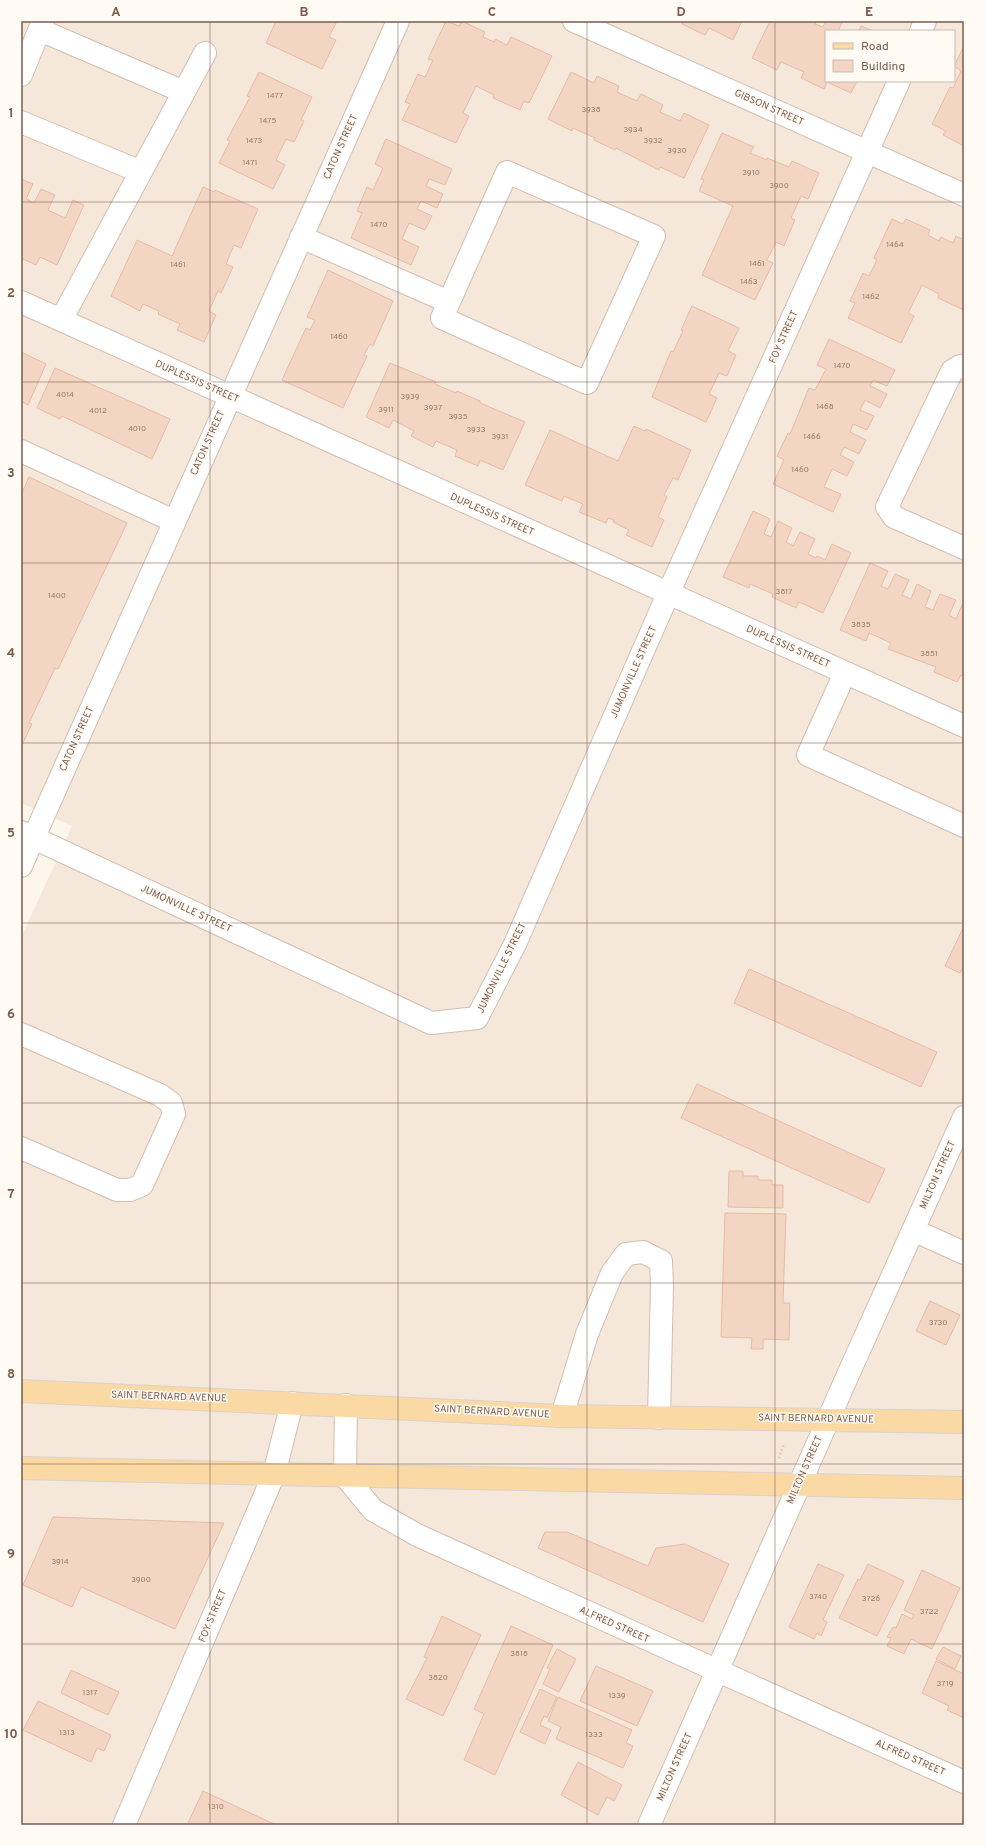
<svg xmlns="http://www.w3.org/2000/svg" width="985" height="1846" font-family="Overpass,sans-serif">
<rect width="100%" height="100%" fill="#fdf6ec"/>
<path fill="#f5e8da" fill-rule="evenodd" d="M 21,21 L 964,21 L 964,1825 L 21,1825 L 21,938 L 72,826 L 21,803 ZM 826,31 L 954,31 L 954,81 L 826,81 Z"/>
<path fill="#f3d5c3" stroke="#e6bba3" d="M 276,21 L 337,21 L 329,37 L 336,40 L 322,69 L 266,43 Z
M 446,21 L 459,26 L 462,21 L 485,32 L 483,37 L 494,42 L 495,39 L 507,45 L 511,37 L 552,56 L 529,103 L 524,101 L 520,110 L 493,98 L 494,95 L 476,86 L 463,113 L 469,116 L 456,143 L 402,120 L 410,104 L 405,102 L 418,74 L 425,77 L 433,60 L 428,59 Z
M 683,21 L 742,21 L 733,40 L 709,28 L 705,35 L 682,24 Z
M 770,21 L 816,21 L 815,24 L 823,27 L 826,21 L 843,21 L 838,31 L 826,31 L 826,81 L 857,81 L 851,93 L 827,82 L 824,89 L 801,78 L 804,72 L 781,62 L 777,70 L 752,58 Z
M 861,26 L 873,31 L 859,31 Z
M 964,46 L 964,146 L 943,135 L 946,131 L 932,124 L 950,87 L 953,88 L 961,71 L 954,66 Z
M 259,72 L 312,97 L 301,120 L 304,121 L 294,142 L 286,139 L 276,160 L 285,165 L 273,189 L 219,163 L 230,141 L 227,140 L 250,97 L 247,96 Z
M 571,72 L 594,83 L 597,76 L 619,86 L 617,92 L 637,101 L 641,94 L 663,105 L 660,112 L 680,121 L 684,113 L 709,125 L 684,178 L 660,167 L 659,170 L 616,148 L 615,150 L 594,140 L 595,138 L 573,128 L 572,131 L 548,119 Z
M 722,133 L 754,147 L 750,153 L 767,160 L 767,158 L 789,167 L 792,161 L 819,173 L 808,199 L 801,196 L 791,218 L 795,220 L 784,246 L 776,242 L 767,260 L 773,263 L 755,300 L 702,275 L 733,206 L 699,191 L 704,180 L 701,179 Z
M 386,139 L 452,169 L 445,185 L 429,179 L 426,186 L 443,194 L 437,208 L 421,201 L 417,209 L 432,216 L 425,230 L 409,223 L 402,239 L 419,247 L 411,265 L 351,238 L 362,213 L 357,211 L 367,187 L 373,190 L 383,168 L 375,164 Z
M 21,179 L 33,184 L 26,199 L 34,203 L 41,189 L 55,195 L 48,210 L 65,218 L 73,200 L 84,205 L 57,265 L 40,257 L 36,265 L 21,258 Z
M 203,187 L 214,192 L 215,190 L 258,209 L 241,248 L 234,245 L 226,264 L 233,267 L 221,293 L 218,291 L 209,311 L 216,315 L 204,342 L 177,330 L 180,324 L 158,314 L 159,311 L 143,304 L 140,311 L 111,296 L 137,240 L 172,256 Z
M 892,219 L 903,224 L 906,219 L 930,230 L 928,235 L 939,241 L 941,237 L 953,243 L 956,236 L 964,240 L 964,310 L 938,298 L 939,294 L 922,285 L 908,313 L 914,316 L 901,343 L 848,318 L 855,303 L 850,301 L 863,273 L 869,276 L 877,260 L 874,258 Z
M 328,270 L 393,301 L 373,346 L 370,344 L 364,355 L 367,356 L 343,408 L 282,380 L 306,328 L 310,330 L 315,320 L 307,317 Z
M 692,306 L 739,328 L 728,351 L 736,355 L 727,376 L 719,373 L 709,394 L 717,398 L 706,422 L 652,397 L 671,351 L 673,352 L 683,331 L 681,330 Z
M 829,339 L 895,370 L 887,386 L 873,380 L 870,386 L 887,394 L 880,408 L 865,400 L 860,410 L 874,416 L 867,430 L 853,424 L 850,432 L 866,440 L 859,454 L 844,447 L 840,455 L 854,462 L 847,476 L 832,469 L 824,487 L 841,494 L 833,512 L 773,484 L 784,460 L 777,456 L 788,433 L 790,434 L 809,388 L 815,390 L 826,369 L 817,365 Z
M 21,352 L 46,364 L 28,405 L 21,401 Z
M 390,363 L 436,382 L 435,384 L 456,393 L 457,391 L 480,401 L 480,403 L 525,422 L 503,470 L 480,460 L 478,466 L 455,456 L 457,450 L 436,441 L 433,447 L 411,436 L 414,431 L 393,420 L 389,428 L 366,417 Z
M 55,368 L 170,419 L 152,459 L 62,416 L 60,419 L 37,408 Z
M 634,426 L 645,431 L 646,429 L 691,450 L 678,480 L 673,478 L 664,495 L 667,497 L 658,517 L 664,520 L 652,547 L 626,535 L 629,530 L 613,522 L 614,520 L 608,518 L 606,523 L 579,512 L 583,504 L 564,496 L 562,501 L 525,485 L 550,430 L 618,461 Z
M 29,477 L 127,523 L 58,669 L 55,668 L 29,723 L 32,724 L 21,747 L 21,495 Z
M 753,511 L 770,519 L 764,534 L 771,537 L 778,521 L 792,528 L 786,542 L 793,546 L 800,532 L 815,539 L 808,554 L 816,558 L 817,556 L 825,560 L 832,544 L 851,553 L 823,613 L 799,602 L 796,608 L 772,597 L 773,594 L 750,584 L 749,588 L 723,577 Z
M 870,563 L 888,571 L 881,586 L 888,589 L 895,574 L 909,580 L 902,595 L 911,599 L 917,584 L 931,591 L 925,607 L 933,610 L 940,594 L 956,600 L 949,615 L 956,619 L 962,605 L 964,605 L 964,676 L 961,675 L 957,682 L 934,672 L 936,667 L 888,649 L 891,643 L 869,633 L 866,641 L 840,630 Z
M 964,926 L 964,965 L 960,973 L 945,966 Z
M 749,969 L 937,1052 L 921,1087 L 734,1003 Z
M 697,1084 L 885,1169 L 869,1203 L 681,1118 Z
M 729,1171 L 743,1171 L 743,1176 L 758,1176 L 758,1180 L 772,1180 L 772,1185 L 783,1185 L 783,1208 L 728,1207 Z
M 725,1213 L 786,1214 L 783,1303 L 790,1303 L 789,1340 L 763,1339 L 763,1349 L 751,1349 L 752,1338 L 721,1337 Z
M 930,1301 L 960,1315 L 946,1345 L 916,1331 Z
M 53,1517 L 224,1523 L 175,1629 L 81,1587 L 72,1607 L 23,1585 Z
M 545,1532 L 567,1532 L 648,1566 L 656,1548 L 685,1544 L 729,1564 L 703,1622 L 538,1548 Z
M 818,1564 L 844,1575 L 823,1620 L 827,1622 L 821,1636 L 817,1633 L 814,1639 L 789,1627 Z
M 868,1564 L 904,1581 L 877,1636 L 839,1618 L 858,1579 L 860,1580 Z
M 922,1570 L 960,1588 L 932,1649 L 911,1639 L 904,1654 L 887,1646 L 891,1638 L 887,1637 L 893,1627 L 896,1628 L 902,1614 L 912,1619 L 914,1615 L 904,1610 Z
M 442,1616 L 481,1635 L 443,1716 L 406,1699 L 427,1658 L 424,1657 Z
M 511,1626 L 553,1645 L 495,1775 L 464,1760 L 484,1714 L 474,1709 Z
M 943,1647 L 961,1656 L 955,1669 L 936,1659 Z
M 557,1649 L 576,1659 L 559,1692 L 543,1684 L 550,1669 L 547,1668 Z
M 936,1661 L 964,1674 L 964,1718 L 947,1710 L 949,1706 L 922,1693 Z
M 596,1666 L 653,1691 L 637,1726 L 580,1701 Z
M 71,1670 L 119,1692 L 108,1715 L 61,1693 Z
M 540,1689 L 557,1697 L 547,1718 L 544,1716 L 540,1725 L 551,1730 L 545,1744 L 520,1732 Z
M 558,1697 L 632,1730 L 626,1743 L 633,1746 L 623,1768 L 556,1739 L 561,1727 L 548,1721 Z
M 38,1701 L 111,1735 L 104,1751 L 97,1748 L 91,1762 L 23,1730 Z
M 578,1762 L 622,1785 L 614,1801 L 607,1797 L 598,1815 L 561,1795 Z
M 203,1791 L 276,1825 L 193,1825 L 188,1823 Z"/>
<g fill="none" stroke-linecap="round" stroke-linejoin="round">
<g stroke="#d1beb0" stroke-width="24">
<path id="minor" d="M 574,21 L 964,195
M 40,30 L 184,92
M 921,31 L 925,21
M 21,75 L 43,21
M 21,122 L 141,172
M 301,237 L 449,302 L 507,172 L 654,236 L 587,383 L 442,318 L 449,302
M 21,302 L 964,726
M 61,320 L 205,53
M 964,368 L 960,366 L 952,371 L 887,507 L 894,517 L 964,548
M 21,451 L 174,521
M 845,673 L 808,755 L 964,826
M 21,832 L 431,1023 L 477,1018 L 515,944 L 668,594 L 899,81
M 21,866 L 398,21
M 21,1034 L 160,1095 L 171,1103 L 174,1114 L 142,1185 L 130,1190 L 117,1190 L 21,1148
M 913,1230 L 964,1253
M 346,1405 L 345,1476 L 373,1510 L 417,1535 L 964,1782
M 562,1416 L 587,1334 L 612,1273 L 626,1254 L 643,1252 L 661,1261 L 662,1285 L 659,1418
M 124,1825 L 274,1474 L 292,1403
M 649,1825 L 847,1377 L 964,1117"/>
</g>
<g stroke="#dad1cd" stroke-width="24">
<path id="major" d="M 21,1391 L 562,1416 L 964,1422
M 21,1468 L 274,1474 L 964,1488"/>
</g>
<path stroke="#d9b8a5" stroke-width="2.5" stroke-dasharray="1 3" stroke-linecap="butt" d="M 779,1458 L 784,1444"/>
<use href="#minor" stroke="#fff" stroke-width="22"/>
<use href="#major" stroke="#fbd9a5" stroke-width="22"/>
</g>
<path fill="none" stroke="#7a5c4d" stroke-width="1" stroke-opacity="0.55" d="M 210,21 L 210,1825M 398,21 L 398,1825M 587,21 L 587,1825M 775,21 L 775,1825M 21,202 L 964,202M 21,382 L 964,382M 21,563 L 964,563M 21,743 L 964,743M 21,923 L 964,923M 21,1103 L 964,1103M 21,1283 L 964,1283M 21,1464 L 964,1464M 21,1644 L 964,1644"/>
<g text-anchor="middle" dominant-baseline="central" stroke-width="3" stroke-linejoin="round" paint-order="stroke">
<g font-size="8" fill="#987a6a">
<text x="275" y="96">1477</text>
<text x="591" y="110">3938</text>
<text x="268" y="121">1475</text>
<text x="633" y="130">3934</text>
<text x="254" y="141">1473</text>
<text x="653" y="141">3932</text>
<text x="677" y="151">3930</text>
<text x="250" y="163">1471</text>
<text x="751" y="173">3910</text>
<text x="779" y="186">3900</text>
<text x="379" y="225">1470</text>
<text x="895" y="245">1464</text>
<text x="757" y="264">1461</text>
<text x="178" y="265">1461</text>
<text x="749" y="282">1463</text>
<text x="871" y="297">1462</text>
<text x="339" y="337">1460</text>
<text x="842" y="366">1470</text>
<text x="65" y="395">4014</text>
<text x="410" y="397">3939</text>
<text x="825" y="407">1468</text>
<text x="433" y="408">3937</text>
<text x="386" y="410">3911</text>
<text x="98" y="411">4012</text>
<text x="458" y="417">3935</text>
<text x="137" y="429">4010</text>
<text x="476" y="430">3933</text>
<text x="500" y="437">3931</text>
<text x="812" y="437">1466</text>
<text x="800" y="470">1460</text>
<text x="784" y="592">3817</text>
<text x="57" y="596">1400</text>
<text x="861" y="625">3835</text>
<text x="929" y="654">3851</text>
<text x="938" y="1323">3730</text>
<text x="60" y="1562">3914</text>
<text x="141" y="1580">3900</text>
<text x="818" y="1597">3740</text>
<text x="871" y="1599">3726</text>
<text x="929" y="1612">3722</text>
<text x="519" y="1654">3818</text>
<text x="438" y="1678">3820</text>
<text x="945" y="1684">3719</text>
<text x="90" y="1693">1317</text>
<text x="617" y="1696">1339</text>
<text x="67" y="1733">1313</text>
<text x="594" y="1735">1333</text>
<text x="216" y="1807">1310</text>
</g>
<g font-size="10" fill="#7a5c4d" stroke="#fffaf3">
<text transform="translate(769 108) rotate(24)">GIBSON STREET</text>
<text transform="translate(341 147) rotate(-66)">CATON STREET</text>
<text transform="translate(784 337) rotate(-66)">FOY STREET</text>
<text transform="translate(197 382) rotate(24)">DUPLESSIS STREET</text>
<text transform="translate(208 443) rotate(-66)">CATON STREET</text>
<text transform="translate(492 515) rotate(24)">DUPLESSIS STREET</text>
<text transform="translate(788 647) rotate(24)">DUPLESSIS STREET</text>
<text transform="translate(634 672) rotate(-66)">JUMONVILLE STREET</text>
<text transform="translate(77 739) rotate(-66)">CATON STREET</text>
<text transform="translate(186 909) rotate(25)">JUMONVILLE STREET</text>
<text transform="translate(502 968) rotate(-64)">JUMONVILLE STREET</text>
<text transform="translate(938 1175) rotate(-66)">MILTON STREET</text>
<text transform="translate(169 1397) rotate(2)">SAINT BERNARD AVENUE</text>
<text transform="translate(492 1412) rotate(3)">SAINT BERNARD AVENUE</text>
<text transform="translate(816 1419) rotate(1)">SAINT BERNARD AVENUE</text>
<text transform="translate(805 1470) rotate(-66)">MILTON STREET</text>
<text transform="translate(213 1616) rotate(-67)">FOY STREET</text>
<text transform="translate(614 1625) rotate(24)">ALFRED STREET</text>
<text transform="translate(910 1758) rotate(24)">ALFRED STREET</text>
<text transform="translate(675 1767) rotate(-66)">MILTON STREET</text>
</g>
</g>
<rect width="985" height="1846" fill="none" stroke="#fffaf3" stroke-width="44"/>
<rect x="825" y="30" width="130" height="52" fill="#fffaf3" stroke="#cabbb1"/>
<rect x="833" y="43" width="20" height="6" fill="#fbd9a5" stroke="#cabbb1"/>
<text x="861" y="50" font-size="12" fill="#7a5c4d">Road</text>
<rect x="833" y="60" width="20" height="12" fill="#f3d5c3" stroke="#cabbb1"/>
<text x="861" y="70" font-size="12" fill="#7a5c4d">Building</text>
<rect x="22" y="22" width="941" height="1802" fill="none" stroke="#7a5c4d" stroke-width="1.5"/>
<g font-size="13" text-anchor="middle" font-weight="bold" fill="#7a5c4d">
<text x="116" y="16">A</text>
<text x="304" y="16">B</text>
<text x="492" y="16">C</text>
<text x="681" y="16">D</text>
<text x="869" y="16">E</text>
<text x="11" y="117">1</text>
<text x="11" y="297">2</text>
<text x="11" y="477">3</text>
<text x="11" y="657">4</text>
<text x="11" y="837">5</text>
<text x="11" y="1018">6</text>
<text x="11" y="1198">7</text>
<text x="11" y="1378">8</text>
<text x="11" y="1558">9</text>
<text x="11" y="1738">10</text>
</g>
</svg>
